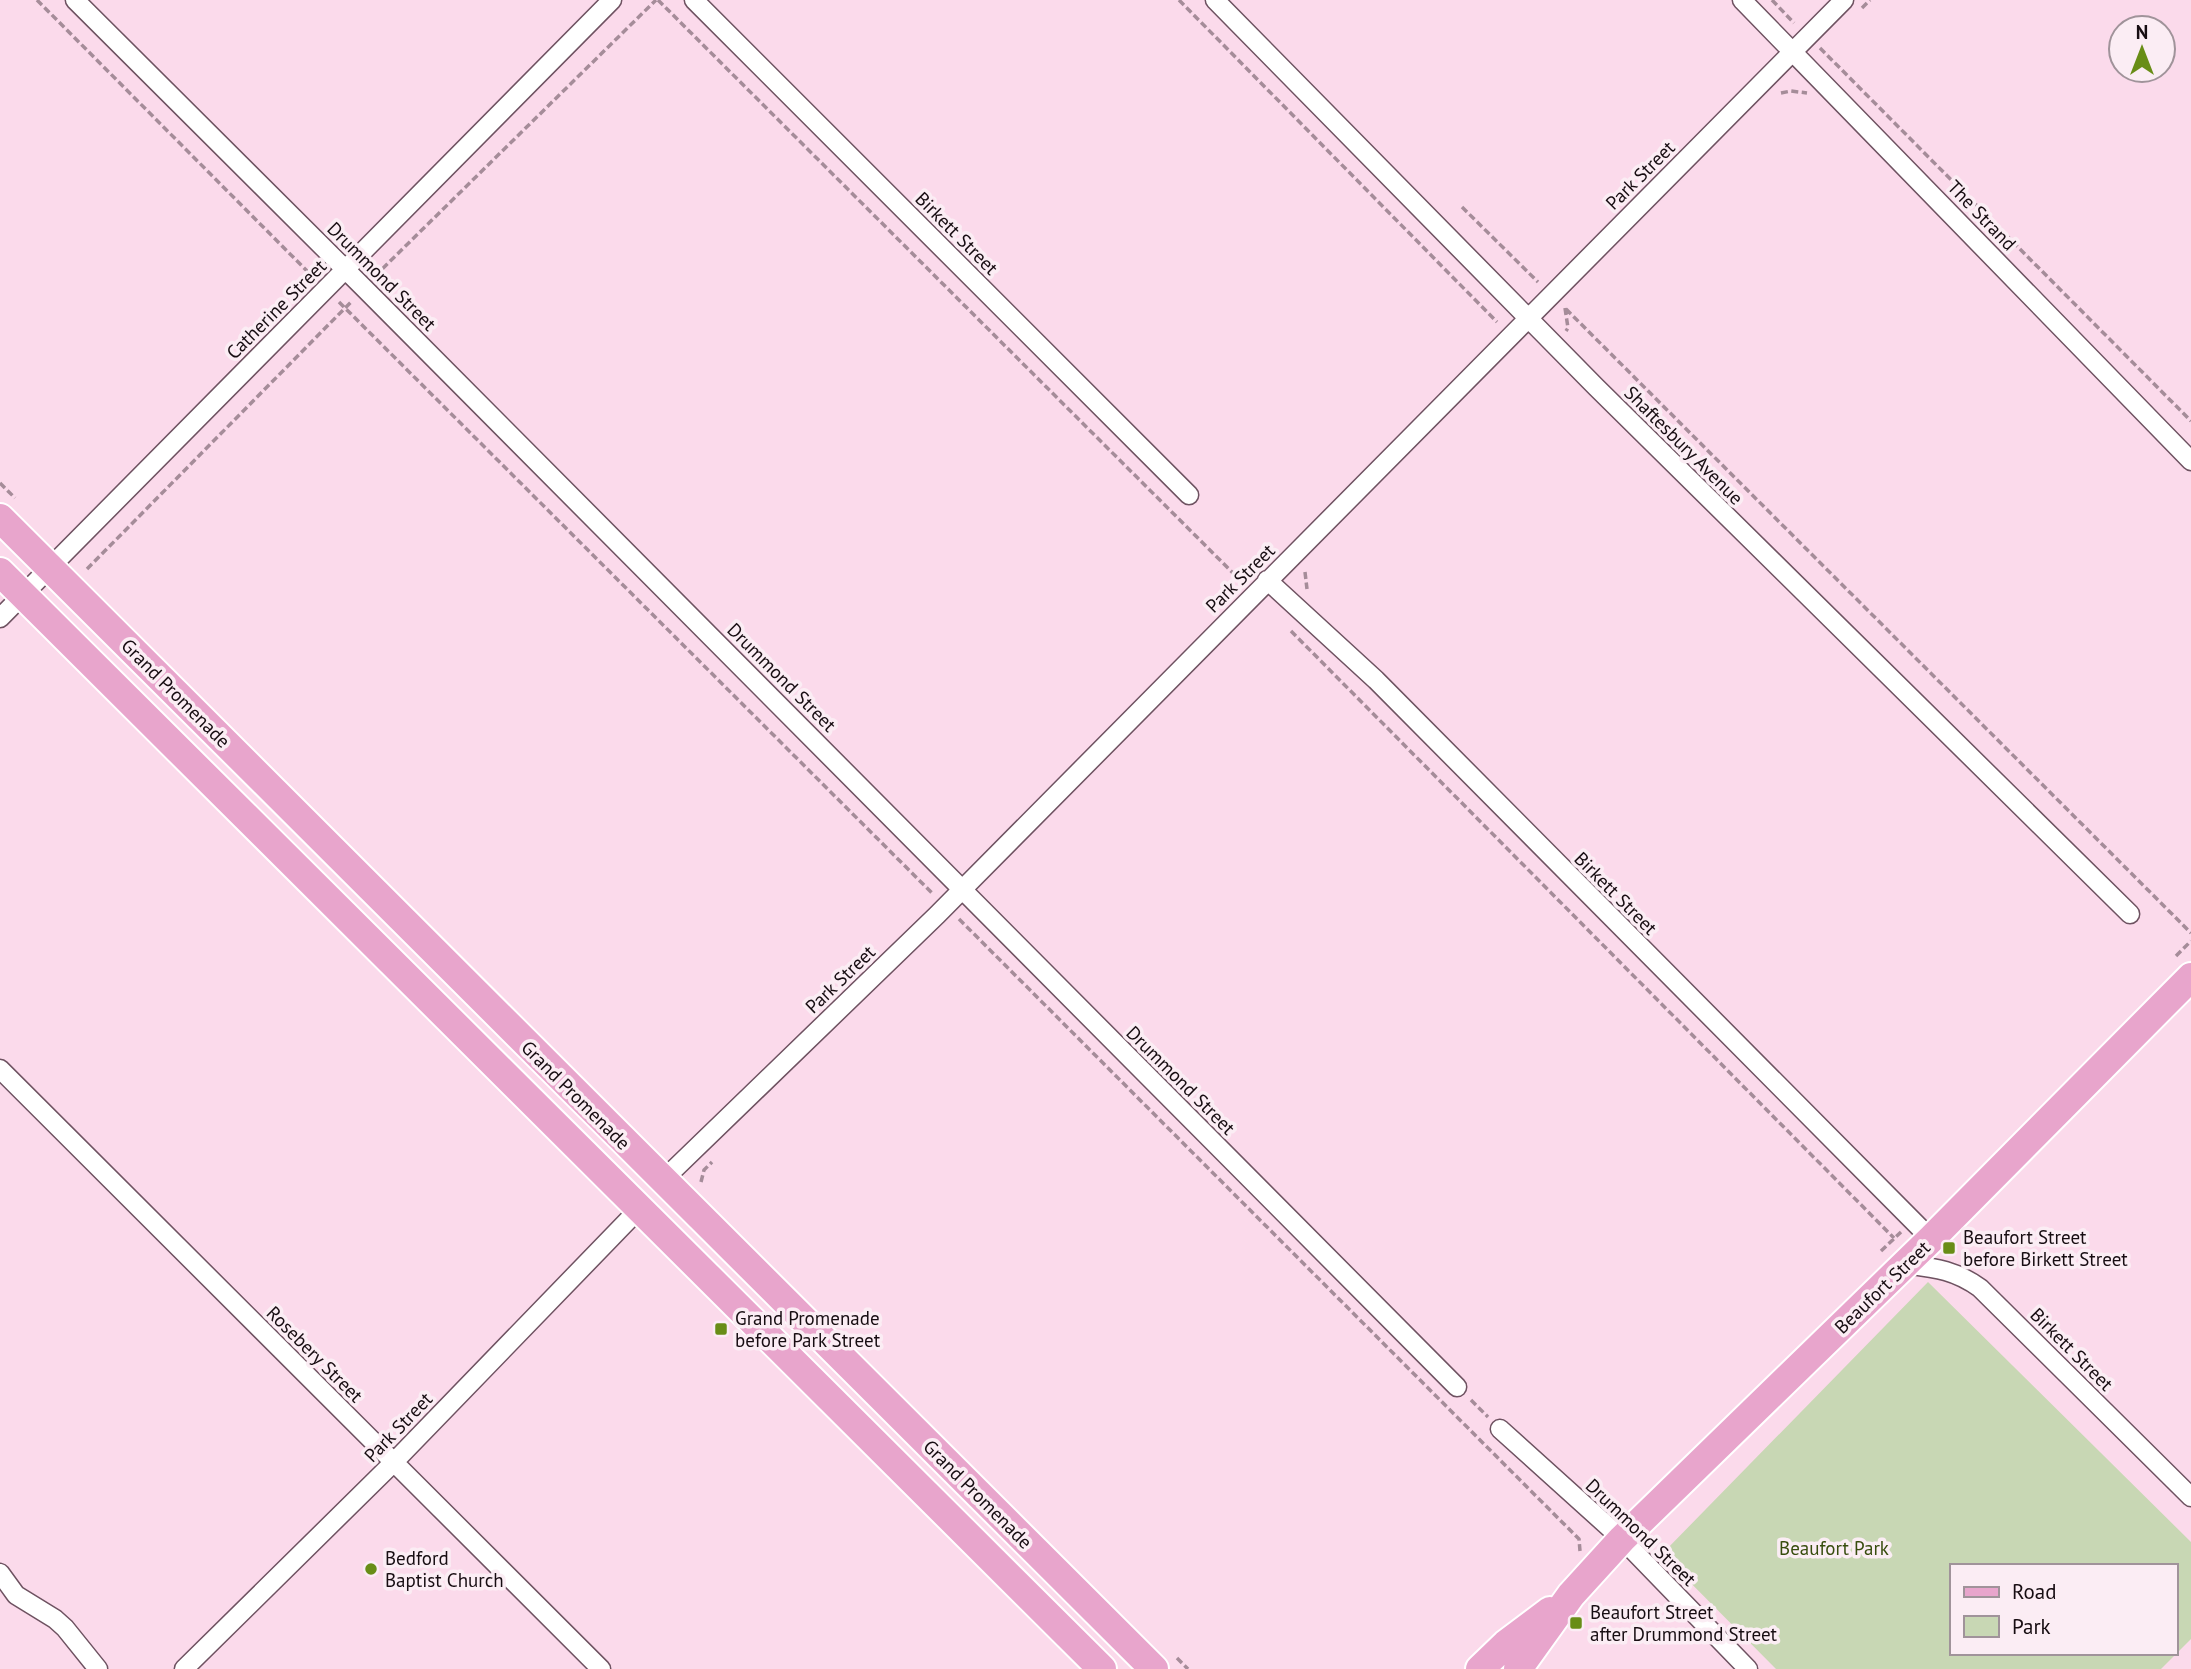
<svg xmlns="http://www.w3.org/2000/svg" width="2191" height="1669" font-family="'PT Sans',sans-serif">
<rect width="100%" height="100%" fill="#fbdaeb"/>
<path fill="#c8d7b4" fill-rule="evenodd" d="M 1928,1282 L 2191,1542 L 2191,1639 L 2161,1669 L 1776,1669 L 1662,1554 ZM 1951,1566 L 2175,1566 L 2175,1653 L 1951,1653 Z"/>
<g fill="none" stroke-linecap="round" stroke-linejoin="round">
<g stroke="#6e5261" stroke-width="21">
<path id="minor" d="M 75,0 L 364,288 L 1457,1387
M 694,0 L 1189,495
M 1215,0 L 1596,387 L 2130,914
M 1742,0 L 2191,461
M 1267,580 L 1376,680 L 1931,1239
M 0,618 L 612,0
M 0,1069 L 601,1669
M 662,1181 L 937,915 L 1844,0
M 1905,1264 C 1935,1268 1955,1270 1980,1288 L 2191,1497
M 1500,1429 L 1622,1539 L 1748,1669
M 0,1573 L 16,1595 L 55,1619 L 65,1628 L 98,1669
M 184,1669 L 394,1462 L 638,1210"/>
</g>
<g stroke="#fff" stroke-width="32">
<path id="primary" d="M 0,518 L 1154,1669
M 0,572 L 1102,1669
M 1480,1669 L 1506,1644 L 1550,1611
M 1518,1669 L 1571,1595 L 1622,1539 L 1931,1239 L 2191,977"/>
</g>
<path stroke="#a58c99" stroke-width="3.5" stroke-dasharray="7 3.5" stroke-linecap="butt" d="M 37,0 L 313,277
M 658,0 L 1241,581
M 1179,0 L 1497,322
M 1772,0 L 1794,23
M 1862,8 L 1870,0
M 1820,48 L 2191,421
M 1781,93 L 1791,91 L 1807,93
M 1462,207 L 1538,282
M 375,276 L 656,0
M 339,302 L 933,894
M 1565,308 L 1568,328 L 1566,331
M 1566,309 L 2191,933
M 0,483 L 15,498
M 87,569 L 351,302
M 1305,572 L 1307,589
M 1291,631 L 1894,1238
M 959,919 L 1579,1539 L 1580,1551
M 2176,956 L 2191,941
M 701,1182 L 704,1170 L 712,1162
M 1881,1251 L 1901,1232
M 1471,1400 L 1488,1417
M 1177,1658 L 1188,1669"/>
<use href="#minor" stroke="#fff" stroke-width="18"/>
<use href="#primary" stroke="#e8a5cc" stroke-width="28"/>
</g>
<g fill="#688d16" stroke="#fbedf4" stroke-width="2.5">
<rect x="1942" y="1241" width="14" height="14" rx="3.5"/>
<rect x="714" y="1322" width="14" height="14" rx="3.5"/>
<circle cx="371" cy="1569" r="7"/>
<rect x="1569" y="1616" width="14" height="14" rx="3.5"/>
</g>
<g text-anchor="middle" dominant-baseline="central" stroke-width="7" stroke-linejoin="round" paint-order="stroke">
<g font-size="19" fill="#170d12" stroke="#fbedf4">
<text transform="translate(1640 175) rotate(-45)">Park Street</text>
<text transform="translate(1982 215) rotate(46)">The Strand</text>
<text transform="translate(957 233) rotate(45)">Birkett Street</text>
<text transform="translate(382 276) rotate(45)">Drummond Street</text>
<text transform="translate(276 309) rotate(-45)">Catherine Street</text>
<text transform="translate(1684 445) rotate(45)">Shaftesbury Avenue</text>
<text transform="translate(1240 578) rotate(-45)">Park Street</text>
<text transform="translate(782 677) rotate(45)">Drummond Street</text>
<text transform="translate(176 693) rotate(45)">Grand Promenade</text>
<text transform="translate(1616 893) rotate(45)">Birkett Street</text>
<text transform="translate(840 979) rotate(-44)">Park Street</text>
<text transform="translate(1181 1080) rotate(45)">Drummond Street</text>
<text transform="translate(576 1095) rotate(45)">Grand Promenade</text>
<text transform="translate(1882 1287) rotate(-44)">Beaufort Street</text>
<text transform="translate(2072 1349) rotate(45)">Birkett Street</text>
<text transform="translate(315 1354) rotate(45)">Rosebery Street</text>
<text transform="translate(398 1427) rotate(-46)">Park Street</text>
<text transform="translate(978 1494) rotate(45)">Grand Promenade</text>
<text transform="translate(1641 1532) rotate(44)">Drummond Street</text>
</g>
<g font-size="19" fill="#170d12" stroke="#fbedf4" text-anchor="start">
<text x="1963" y="1237">Beaufort Street<tspan x="1963" dy="22">before Birkett Street</tspan></text>
<text x="735" y="1318">Grand Promenade<tspan x="735" dy="22">before Park Street</tspan></text>
<text x="385" y="1558">Bedford<tspan x="385" dy="22">Baptist Church</tspan></text>
<text x="1590" y="1612">Beaufort Street<tspan x="1590" dy="22">after Drummond Street</tspan></text>
</g>
<g font-size="19" fill="#374c0d" stroke="#fbedf4">
<text x="1834" y="1548">Beaufort Park</text>
</g>
</g>
<rect x="1950" y="1564" width="228" height="91" fill="#fbedf4" stroke="#a0939a" stroke-width="2"/>
<rect x="1964" y="1587" width="35" height="10" fill="#e8a5cc" stroke="#a0939a" stroke-width="2"/>
<text x="2012" y="1599" font-size="21" fill="#170d12">Road</text>
<rect x="1964" y="1616" width="35" height="21" fill="#c8d7b4" stroke="#a0939a" stroke-width="2"/>
<text x="2012" y="1634" font-size="21" fill="#170d12">Park</text>
<g transform="translate(2142 49)"><circle r="33" fill="#fbedf4" stroke="#a0939a" stroke-width="2"/>
<path d="M0-5L12 26L0 18L-12 26Z" fill="#688d16"/>
<text y="-10" font-size="19" font-weight="bold" text-anchor="middle" fill="#170d12">N</text>
</g>
</svg>
